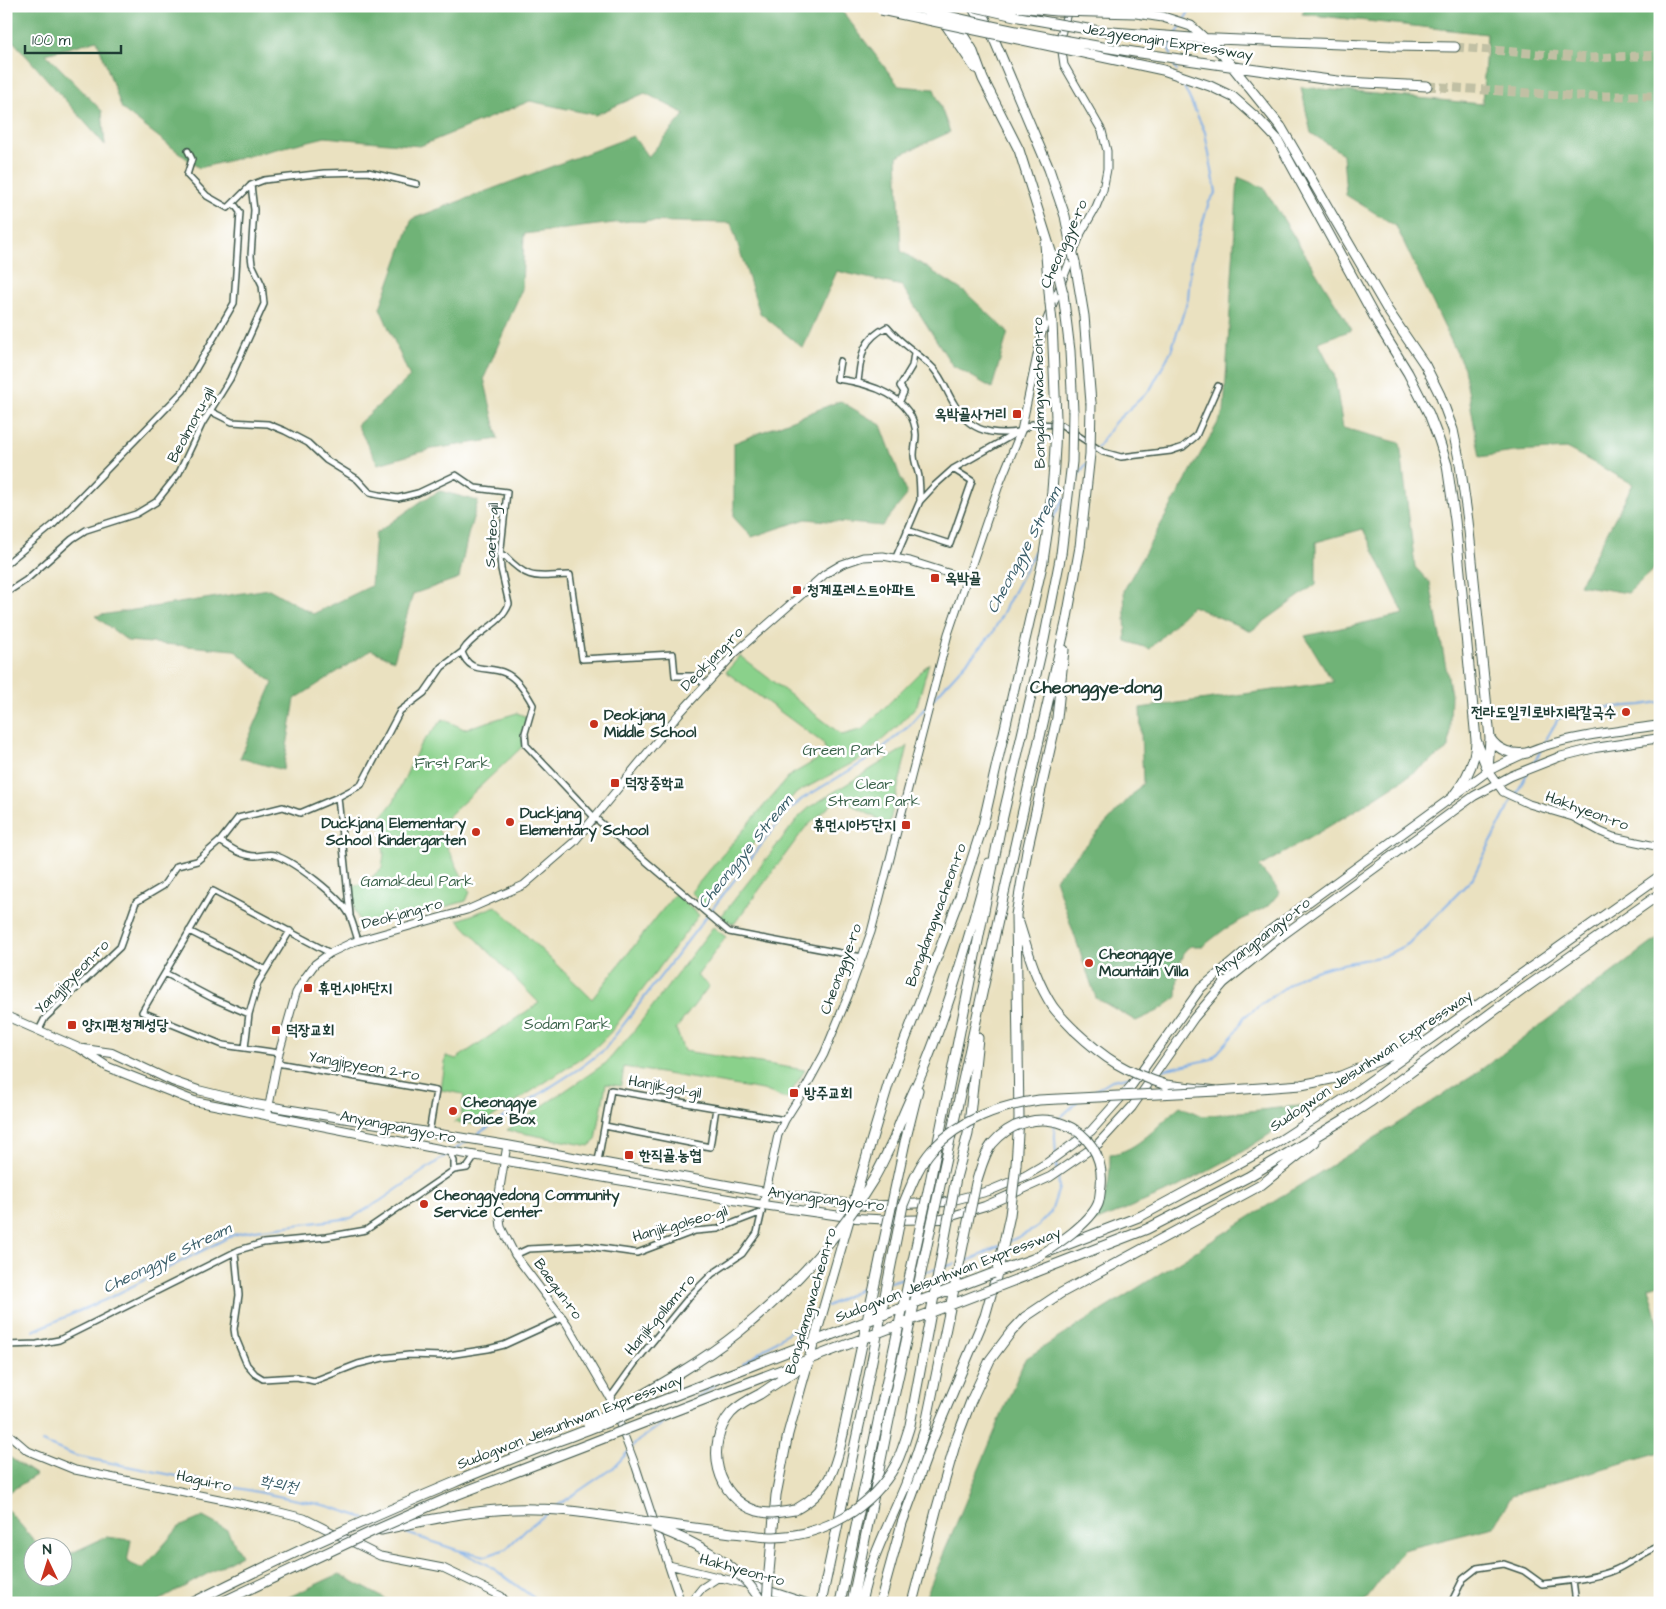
<svg xmlns="http://www.w3.org/2000/svg" width="1666" height="1609" font-family="'Architects Daughter','Poor Story',sans-serif">
<rect width="100%" height="100%" fill="#fff"/>
<filter id="ink" filterUnits="userSpaceOnUse"><feTurbulence type="fractalNoise" baseFrequency=".02" numOctaves="2"/><feDisplacementMap in="SourceGraphic" scale="10" xChannelSelector="R" yChannelSelector="G"/><feConvolveMatrix kernelMatrix="1 2 1 2 8 2 1 2 1" color-interpolation-filters="sRGB"/></filter>
<filter id="wash" filterUnits="userSpaceOnUse"><feTurbulence type="fractalNoise" baseFrequency=".0096" numOctaves="4" result="noise"/><feDisplacementMap in="SourceGraphic" scale="20" xChannelSelector="R" yChannelSelector="G"/><feGaussianBlur stdDeviation="1.12" result="paint"/><feColorMatrix in="noise" values="0 0 0 0 0 0 0 0 0 0 0 0 0 0 0 0 0 1.4 0 .05"/><feComposite in="paint" operator="in"/></filter>
<g filter="url(#wash)">
<rect width="100%" height="100%" fill="#eae1c0"/>
<path fill="#8ad18b" stroke="#548760" d="M 740,656 L 842,735 L 863,729 L 929,663 L 917,705 L 901,723 L 862,758 L 798,792 L 784,804 L 705,906 L 691,892 L 789,776 L 827,754 L 823,743 L 726,672 Z
M 517,713 L 527,717 L 522,732 L 523,746 L 437,827 L 470,892 L 466,901 L 431,911 L 407,915 L 372,927 L 361,924 L 354,910 L 351,886 L 365,883 L 382,868 L 384,854 L 380,819 L 394,801 L 420,745 L 443,719 L 464,729 Z
M 908,746 L 889,825 L 839,798 L 805,828 L 734,924 L 720,918 L 799,817 L 810,807 Z
M 675,894 L 699,915 L 610,1033 L 597,1046 L 579,1060 L 480,1125 L 454,1122 L 461,1117 L 464,1094 L 441,1090 L 446,1056 L 456,1059 L 539,1003 L 458,920 L 496,906 L 592,999 Z
M 713,927 L 726,937 L 697,976 L 709,986 L 676,1029 L 684,1051 L 805,1070 L 787,1099 L 763,1090 L 624,1067 L 621,1086 L 606,1084 L 596,1140 L 589,1146 L 507,1130 L 606,1063 L 633,1032 Z"/>
<path fill="#6fb377" stroke="#477856" d="M 6,6 L 782,6 L 842,11 L 899,86 L 934,89 L 950,132 L 897,156 L 901,251 L 966,293 L 1008,332 L 992,388 L 952,365 L 902,286 L 837,271 L 803,348 L 760,313 L 731,223 L 630,221 L 524,234 L 522,289 L 484,378 L 498,439 L 432,449 L 378,464 L 357,425 L 410,377 L 380,308 L 412,219 L 633,136 L 648,157 L 685,114 L 645,93 L 595,115 L 530,101 L 420,146 L 325,137 L 199,168 L 122,109 L 97,40 L 46,54 L 102,111 L 105,145 L 6,33 Z
M 1306,6 L 1660,6 L 1660,563 L 1628,593 L 1579,585 L 1633,484 L 1568,449 L 1514,452 L 1480,457 L 1464,368 L 1396,226 L 1346,195 L 1343,154 L 1311,133 L 1301,87 L 1482,104 L 1487,34 L 1302,14 Z
M 1238,177 L 1264,188 L 1352,330 L 1318,342 L 1334,373 L 1343,428 L 1400,443 L 1415,567 L 1430,583 L 1451,694 L 1449,748 C 1388,792 1324,830 1259,867 L 1280,892 L 1269,905 L 1225,929 L 1203,946 L 1192,946 L 1186,949 L 1178,969 L 1177,997 L 1158,1011 L 1136,1021 L 1096,998 L 1055,879 L 1143,783 L 1140,708 L 1333,682 L 1305,636 L 1404,614 L 1363,529 L 1316,542 L 1316,584 L 1251,631 L 1192,606 L 1150,649 L 1126,641 L 1124,590 L 1224,412 Z
M 840,401 L 881,425 L 907,495 L 882,526 L 806,519 L 752,537 L 734,518 L 734,443 Z
M 440,491 L 478,501 L 468,535 L 459,578 L 413,594 L 394,660 L 371,650 L 295,699 L 283,770 L 240,758 L 273,683 L 234,650 L 128,641 L 95,616 L 269,589 L 313,614 L 371,586 L 375,534 L 423,500 Z
M 1660,937 L 1660,1284 L 1649,1287 L 1660,1329 L 1660,1452 L 1512,1495 L 1494,1527 L 1403,1550 L 1363,1603 L 923,1603 L 1025,1359 L 1471,1077 Z
M 1317,1104 L 1237,1155 L 1174,1189 L 1088,1225 C 1107,1198 1110,1187 1110,1154 C 1136,1153 1161,1122 1180,1106 L 1202,1116 Z
M 6,1455 L 36,1475 L 6,1494 Z
M 6,1508 L 38,1545 L 41,1546 L 32,1546 L 32,1576 L 62,1576 L 63,1557 L 106,1537 L 131,1540 L 127,1562 L 143,1569 L 179,1527 L 203,1517 L 227,1530 L 241,1555 L 155,1603 L 6,1603 Z
M 339,1574 L 393,1603 L 276,1603 Z"/>
<g fill="none" stroke-linecap="round" stroke-linejoin="round">
<path stroke="#7bade7" stroke-width="2" d="M 1183,22 L 1192,6
M 1176,35 L 1181,26
M 1171,55 L 1169,49 L 1174,39
M 1173,62 L 1177,71
M 1097,448 L 1115,422 L 1150,390 L 1171,351 L 1188,299 L 1191,261 L 1209,202 L 1216,192 L 1205,132 L 1181,80
M 1073,483 L 1086,464
M 1053,518 L 1064,498
M 934,698 L 992,634 L 1043,535
M 1544,743 L 1558,719 L 1576,710 L 1641,705 L 1660,702
M 1532,765 L 1541,750
M 1515,796 L 1528,772
M 1162,1070 L 1212,1059 L 1235,1033 L 1244,1017 L 1302,975 L 1332,966 L 1384,956 L 1408,944 L 1472,879 L 1512,800
M 1145,1073 L 1155,1071
M 1089,1094 L 1112,1080 L 1133,1076
M 1059,1119 L 1077,1102
M 1054,1125 L 1056,1154
M 473,1137 L 580,1068 L 604,1050 L 785,814 L 802,799 L 872,757 L 909,726 L 926,707
M 454,1150 L 467,1141
M 1056,1159 L 1057,1169
M 1008,1242 L 1035,1229 L 1051,1212 L 1059,1188 L 1058,1174
M 962,1262 L 973,1259 L 999,1246
M 943,1267 L 955,1264
M 924,1272 L 936,1269
M 890,1282 L 907,1277
M 827,1306 L 859,1290 L 871,1287
M 33,1331 L 107,1299 L 233,1235 L 255,1230 L 351,1218 L 380,1201 L 448,1154
M 743,1364 L 819,1311
M 697,1398 L 717,1383
M 42,1442 L 76,1456 L 328,1506 L 365,1518
M 631,1448 L 638,1441 L 673,1416
M 557,1506 L 614,1467 L 628,1452
M 397,1530 L 457,1550
M 457,1550 L 486,1556 L 506,1549 L 526,1529 L 549,1512
M 461,1552 L 487,1564 L 541,1603"/>
</g>
</g>
<g filter="url(#ink)">
<g fill="none" stroke-linecap="round" stroke-linejoin="round">
<path stroke="#c1c0a4" stroke-width="9" stroke-dasharray="9 4.5" stroke-linecap="butt" d="M 1455,47 L 1589,58 L 1660,55
M 1427,86 L 1574,96 L 1660,96"/>
<g stroke="#3d5649" stroke-width="8">
<path id="street" d="M 188,151 L 192,159 L 187,175 L 207,196 L 228,208 L 251,185 L 264,180 L 324,173 L 368,172 L 417,184
M 840,361 L 837,379 C 869,383 914,396 916,435 C 916,442 914,448 914,455 C 914,462 918,470 919,477 C 920,485 920,493 920,501
M 858,382 C 861,356 861,340 887,327 C 900,343 918,353 933,368 C 942,378 946,390 953,402 C 967,429 988,436 1018,432
M 900,401 L 904,392 L 900,386 L 912,366 L 914,353
M 210,411 L 232,422 L 268,424 L 285,431 L 308,443 L 326,460 L 357,479 L 370,493 L 379,495 L 398,498 L 418,493 L 456,475 L 475,488 L 507,492 L 500,557 L 501,569 L 509,604 C 500,627 474,632 462,652 C 470,675 487,665 505,673 C 517,678 527,694 533,705 L 525,733 L 526,745 L 594,817 L 729,932 L 862,957
M 907,530 L 950,544 L 972,481 L 953,469
M 500,557 L 505,556 C 530,582 536,576 570,575 L 582,659 L 673,654 L 675,676 L 694,676 L 705,684
M 896,557 L 920,501 L 934,486 L 953,469 L 1032,424 L 1062,425 L 1103,452 L 1121,457 L 1171,451 L 1183,447 L 1196,436 L 1218,386
M 6,564 L 53,525 L 183,391 L 234,303 L 240,212 L 234,204
M 6,593 L 26,580 L 72,539 L 86,530 L 136,514 L 156,502 L 179,473 L 202,424 L 230,379 L 264,304 L 262,285 L 252,264 L 251,256 L 254,210 L 251,185
M 220,841 L 238,818 L 283,807 L 300,813 L 338,797
M 350,915 L 338,797 L 361,785 L 400,711 L 424,693 L 442,667 L 462,652
M 189,931 L 266,970
M 165,973 L 212,998 L 249,1014
M 39,1030 L 45,1018 L 120,947 L 136,902 L 163,886 L 177,866 L 197,861 L 220,841 C 231,848 242,856 255,856 C 261,856 269,853 274,855 C 294,861 339,896 349,914 C 353,922 355,932 358,940
M 245,1048 L 249,1014 L 258,983 L 290,931
M 279,1053 L 223,1045 L 142,1012 L 213,891 L 330,953
M 277,1063 L 436,1091 L 429,1133
M 605,1126 L 710,1147 L 716,1108
M 449,1151 L 454,1161 L 454,1170
M 598,1161 L 611,1090 L 785,1120
M 235,1252 L 239,1295 L 234,1329 L 235,1336 L 247,1365 L 255,1374 L 263,1379 L 297,1377 L 314,1381 L 358,1364 L 383,1358 L 409,1355 L 442,1356 L 488,1349 L 504,1345 L 563,1318
M 515,1255 L 528,1249 L 587,1246 L 637,1253 L 695,1231 L 718,1229 L 762,1212
M 6,1345 L 37,1344 L 59,1340 L 239,1250 L 263,1243 L 326,1237 L 366,1230 L 454,1170 L 467,1168 L 476,1155
M 610,1398 L 635,1363 L 689,1297 L 712,1274 L 742,1254 L 757,1233 L 762,1211
M 1573,1580 L 1576,1603
M 1451,1603 L 1463,1579 L 1477,1568 L 1504,1564 L 1524,1571 L 1542,1584 C 1562,1582 1597,1578 1615,1570 C 1630,1563 1644,1552 1660,1546"/>
</g>
<g stroke="#3d5649" stroke-width="9">
<path id="secondary" d="M 1488,771 L 1503,792 L 1529,804 L 1573,817 L 1601,832 L 1613,837 L 1660,847
M 267,1116 L 279,1053 L 296,993 L 304,979 L 315,964 L 330,953 L 353,942 L 467,910 L 524,885 L 575,841 L 679,714 L 736,652 L 825,574 L 842,564 L 863,557 L 883,556 L 910,561 L 967,579
M 507,1145 L 498,1200 L 501,1227 L 515,1255 L 567,1324 L 610,1398 L 636,1467 L 681,1603
M 763,1205 L 778,1135 L 785,1120 L 806,1087 L 824,1054 L 848,996 L 871,932 L 948,634 L 999,485 L 1021,431 L 1042,332 L 1081,233 L 1096,207 L 1103,190 L 1107,169 L 1107,151 L 1102,131 L 1064,65 L 1060,38 L 1069,6
M 6,1432 L 28,1451 L 75,1470 L 264,1508 L 304,1518 L 380,1556 L 443,1568 L 501,1596 L 507,1603
M 669,1565 L 762,1588 L 808,1603
M 690,1603 L 702,1588 L 719,1577"/>
</g>
<g stroke="#3d5649" stroke-width="10">
<path id="primary" d="M 6,1016 L 81,1049 L 108,1067 L 194,1101 L 449,1151 L 763,1205 L 855,1218 L 895,1220 L 942,1219 L 985,1206 L 1050,1177 L 1098,1144 L 1132,1107 L 1194,1018 L 1224,983 L 1283,935 L 1474,796 L 1511,776 L 1559,757 L 1595,748 L 1660,738
M 84,1049 L 112,1053 L 172,1081 L 198,1090 L 255,1104 L 507,1145 L 765,1192 L 866,1206 L 946,1202 L 989,1191 L 1025,1176 L 1047,1163 L 1091,1131 L 1132,1085 L 1201,988 L 1269,931 L 1488,771 C 1506,762 1523,753 1541,747 C 1579,735 1620,731 1660,725"/>
</g>
<g stroke="#3d5649" stroke-width="11">
<path id="highway" d="M 933,6 L 975,68
M 944,6 L 972,49 L 983,79 L 1019,150 L 1059,277
M 972,6 L 984,28
M 980,6 L 1049,169 L 1065,216 L 1071,246
M 1391,46 L 1455,47
M 1345,82 L 1427,86
M 1281,127 L 1387,309 L 1425,365 L 1440,395 L 1453,430 L 1460,464 L 1468,521 L 1490,738 L 1488,771
M 1277,139 L 1381,329 L 1408,373 L 1429,414 L 1439,440 L 1447,465 L 1455,520 L 1476,740 L 1487,768
M 1045,244 L 1050,303
M 1075,262 L 1084,316 L 1091,403
M 1063,293 L 1070,351 L 1073,411
M 1052,322 L 1056,418
M 1490,738 C 1498,751 1513,755 1527,753
M 1454,795 C 1467,779 1475,763 1476,742
M 1019,923 C 1028,951 1036,982 1053,1007 C 1059,1015 1067,1023 1074,1030
M 1166,1085 L 1217,1091 L 1301,1085 L 1336,1078 L 1416,1045
M 894,1139 C 902,1114 914,1092 924,1068 C 951,1002 971,932 989,863
M 905,1142 L 918,1090
M 870,1145 L 889,1082 L 960,896 L 983,825 L 1043,561
M 1016,1165 L 1019,1118 L 1016,915 L 1027,851 L 1057,718 L 1064,650
M 956,1178 L 968,1134 L 978,1038
M 941,1181 L 1002,902 L 1066,623 L 1080,547
M 930,1182 L 1001,825 L 1044,640 L 1061,554
M 1048,1252 L 1141,1216 L 1278,1142 L 1355,1092 L 1660,876
M 1036,1272 L 1147,1229 L 1248,1177 L 1343,1120 L 1370,1102 L 1525,988 L 1660,894
M 795,1510 C 829,1491 835,1471 843,1434
M 381,1530 C 432,1519 483,1507 535,1509 C 571,1509 606,1516 641,1521
M 769,1572 L 776,1495 L 788,1434 L 803,1380
M 821,1603 L 860,1421
M 840,1603 L 879,1417
M 852,1603 L 890,1415
M 861,1603 C 869,1561 890,1523 906,1484 C 913,1466 919,1447 925,1429
M 880,1603 L 902,1523 L 933,1439 L 985,1316 L 996,1277
M 912,1603 L 936,1511 L 957,1438 L 971,1401 L 990,1360 L 1011,1332 L 1025,1317 L 1061,1293 L 1261,1185 L 1315,1142"/>
</g>
<use href="#street" stroke="#fff" stroke-width="5"/>
<use href="#secondary" stroke="#fff" stroke-width="7"/>
<use href="#primary" stroke="#fff" stroke-width="8"/>
<use href="#highway" stroke="#fff" stroke-width="9"/>
<g stroke="#3d5649" stroke-width="11" stroke-linecap="butt">
<path id="highway-bridge" d="M 909,6 C 1052,44 1199,62 1345,82
M 971,6 L 1019,17 L 1099,31 L 1192,38 L 1391,46
M 1007,6 L 1056,11 L 1136,13 L 1163,17 L 1191,26 L 1223,55 L 1281,127
M 881,10 L 1163,70 L 1210,86 L 1233,97 L 1259,120 L 1277,139
M 1071,246 L 1075,262
M 1059,277 L 1063,293
M 1050,303 L 1052,322
M 1080,547 L 1090,454 L 1091,403
M 1061,554 L 1072,462 L 1073,411
M 1043,561 C 1051,513 1055,467 1056,418
M 1074,1030 C 1106,1060 1124,1071 1166,1085
M 853,1205 L 870,1145
M 997,1274 L 1010,1215 L 1016,1165
M 803,1380 L 849,1220
M 890,1415 L 941,1181
M 879,1417 L 930,1182
M 860,1421 L 903,1205 C 911,1186 918,1166 932,1150 C 961,1119 999,1106 1039,1100 L 1217,1091
M 588,1425 C 640,1396 694,1368 740,1331 C 792,1289 839,1237 873,1180 C 881,1167 887,1152 894,1139
M 843,1434 L 905,1142
M 795,1510 C 782,1512 770,1515 757,1511 C 716,1498 704,1445 731,1413 C 739,1405 750,1399 760,1394 C 776,1383 792,1373 809,1363
M 641,1521 C 671,1525 701,1529 732,1533 C 745,1534 760,1537 774,1537 C 824,1536 872,1508 896,1464 C 902,1452 906,1438 910,1425 L 956,1178
M 655,1527 C 695,1542 740,1564 762,1603
M 192,1603 C 278,1559 365,1520 453,1483 C 501,1462 551,1444 600,1425 C 737,1371 873,1318 1010,1267 C 1020,1263 1030,1261 1039,1256 C 1056,1245 1090,1223 1098,1204 C 1100,1199 1100,1192 1101,1186 C 1107,1124 1032,1097 992,1144 C 984,1154 980,1171 976,1183 L 925,1429
M 220,1603 L 371,1532 L 448,1498 L 1036,1272
M 767,1603 L 769,1572"/>
</g>
<use href="#highway-bridge" stroke="#fff" stroke-width="9"/>
</g>
</g>
<g fill="#c8321e" stroke="#fff" stroke-width="2">
<rect x="1012" y="409" width="10" height="10" rx="2.5"/>
<rect x="930" y="573" width="10" height="10" rx="2.5"/>
<rect x="792" y="585" width="10" height="10" rx="2.5"/>
<circle cx="1626" cy="712" r="5"/>
<circle cx="594" cy="724" r="5"/>
<rect x="610" y="778" width="10" height="10" rx="2.5"/>
<circle cx="510" cy="822" r="5"/>
<rect x="901" y="820" width="10" height="10" rx="2.5"/>
<circle cx="476" cy="832" r="5"/>
<circle cx="1089" cy="963" r="5"/>
<rect x="303" y="983" width="10" height="10" rx="2.5"/>
<rect x="67" y="1020" width="10" height="10" rx="2.5"/>
<rect x="271" y="1025" width="10" height="10" rx="2.5"/>
<rect x="789" y="1088" width="10" height="10" rx="2.5"/>
<circle cx="453" cy="1111" r="5"/>
<rect x="624" y="1150" width="10" height="10" rx="2.5"/>
<circle cx="424" cy="1204" r="5"/>
</g>
<g text-anchor="middle" dominant-baseline="central" stroke-width="5" stroke-linejoin="round" paint-order="stroke">
<g font-size="15" fill="#1f3d34" stroke="#fff">
<text transform="translate(1168 42) rotate(9)">Je2gyeongin Expressway</text>
<text transform="translate(1064 244) rotate(-66)">Cheonggye-ro</text>
<text transform="translate(1039 393) rotate(-91)">Bongdamgwacheon-ro</text>
<text transform="translate(191 425) rotate(-62)">Beolmoru-gil</text>
<text transform="translate(492 535) rotate(-87)">Saeteo-gil</text>
<text transform="translate(712 659) rotate(-46)">Deokjang-ro</text>
<text transform="translate(1587 811) rotate(20)">Hakhyeon-ro</text>
<text transform="translate(402 914) rotate(-15)">Deokjang-ro</text>
<text transform="translate(936 915) rotate(-70)">Bongdamgwacheon-ro</text>
<text transform="translate(1262 937) rotate(-38)">Anyangpangyo-ro</text>
<text transform="translate(841 969) rotate(-70)">Cheonggye-ro</text>
<text transform="translate(72 977) rotate(-45)">Yangjipyeon-ro</text>
<text transform="translate(1371 1061) rotate(-34)">Sudogwon Je1sunhwan Expressway</text>
<text transform="translate(364 1066) rotate(10)">Yangjipyeon 2-ro</text>
<text transform="translate(665 1087) rotate(10)">Hanjikgol-gil</text>
<text transform="translate(398 1127) rotate(11)">Anyangpangyo-ro</text>
<text transform="translate(826 1199) rotate(7)">Anyangpangyo-ro</text>
<text transform="translate(680 1224) rotate(-16)">Hanjikgolseo-gil</text>
<text transform="translate(948 1275) rotate(-21)">Sudogwon Je1sunhwan Expressway</text>
<text transform="translate(558 1289) rotate(54)">Baegun-ro</text>
<text transform="translate(811 1301) rotate(-74)">Bongdamgwacheon-ro</text>
<text transform="translate(660 1315) rotate(-50)">Hanjikgollam-ro</text>
<text transform="translate(570 1422) rotate(-21)">Sudogwon Je1sunhwan Expressway</text>
<text transform="translate(204 1481) rotate(12)">Hagui-ro</text>
<text transform="translate(742 1570) rotate(15)">Hakhyeon-ro</text>
</g>
<g font-size="15" font-weight="bold" fill="#1f3d34" stroke="#fff" text-anchor="start">
<text x="1007" y="414" text-anchor="end">옥박골사거리</text>
<text x="945" y="578">옥박골</text>
<text x="807" y="590">청계포레스트아파트</text>
<text x="1616" y="712" text-anchor="end">전라도일키로바지락칼국수</text>
<text x="604" y="715">Deokjang<tspan x="604" dy="17">Middle School</tspan></text>
<text x="625" y="783">덕장중학교</text>
<text x="520" y="813">Duckjang<tspan x="520" dy="17">Elementary School</tspan></text>
<text x="466" y="823" text-anchor="end">Duckjang Elementary<tspan x="466" dy="17">School Kindergarten</tspan></text>
<text x="896" y="825" text-anchor="end">휴먼시아5단지</text>
<text x="1099" y="954">Cheonggye<tspan x="1099" dy="17">Mountain Villa</tspan></text>
<text x="318" y="988">휴먼시아1단지</text>
<text x="82" y="1025">양지편.청계성당</text>
<text x="286" y="1030">덕장교회</text>
<text x="804" y="1093">방주교회</text>
<text x="463" y="1102">Cheonggye<tspan x="463" dy="17">Police Box</tspan></text>
<text x="639" y="1155">한직골.농협</text>
<text x="434" y="1195">Cheonggyedong Community<tspan x="434" dy="17">Service Center</tspan></text>
</g>
<g font-size="15" fill="#3a624a" stroke="#fff">
<text x="844" y="750">Green Park</text>
<text x="452" y="763">First Park</text>
<text x="874" y="784">Clear<tspan x="874" dy="17">Stream Park</tspan></text>
<text x="417" y="881">Gamakdeul Park</text>
<text x="567" y="1024">Sodam Park</text>
</g>
<g font-size="16" font-style="italic" fill="#3b5f6a" stroke="#fff">
<text transform="translate(1024 550) rotate(-62)">Cheonggye Stream</text>
<text transform="translate(745 852) rotate(-51)">Cheonggye Stream</text>
<text transform="translate(167 1258) rotate(-26)">Cheonggye Stream</text>
<text transform="translate(279 1484) rotate(11)">학의천</text>
</g>
<g font-size="18" font-weight="bold" fill="#1f3d34" stroke="#fff">
<text x="1096" y="687">Cheonggye-dong</text>
</g>
</g>
<rect width="1666" height="1609" fill="none" stroke="#fff" stroke-width="25"/>
<g transform="translate(48 1562) rotate(356)"><circle r="24" fill="#ffffff" stroke="#a5b1ae"/>
<path d="M0-4L9 19L0 12L-9 19Z" fill="#c8321e"/>
<text y="-8" font-size="14" font-weight="bold" text-anchor="middle" fill="#1f3d34">N</text>
</g>
<path d="M25 45v8h96v-8" fill="none" stroke="#1f3d34" stroke-width="2.5"/>
<text x="32" y="45" font-size="15" fill="#1f3d34" stroke="#ffffff" stroke-width="4" paint-order="stroke">100 m</text>
</svg>
